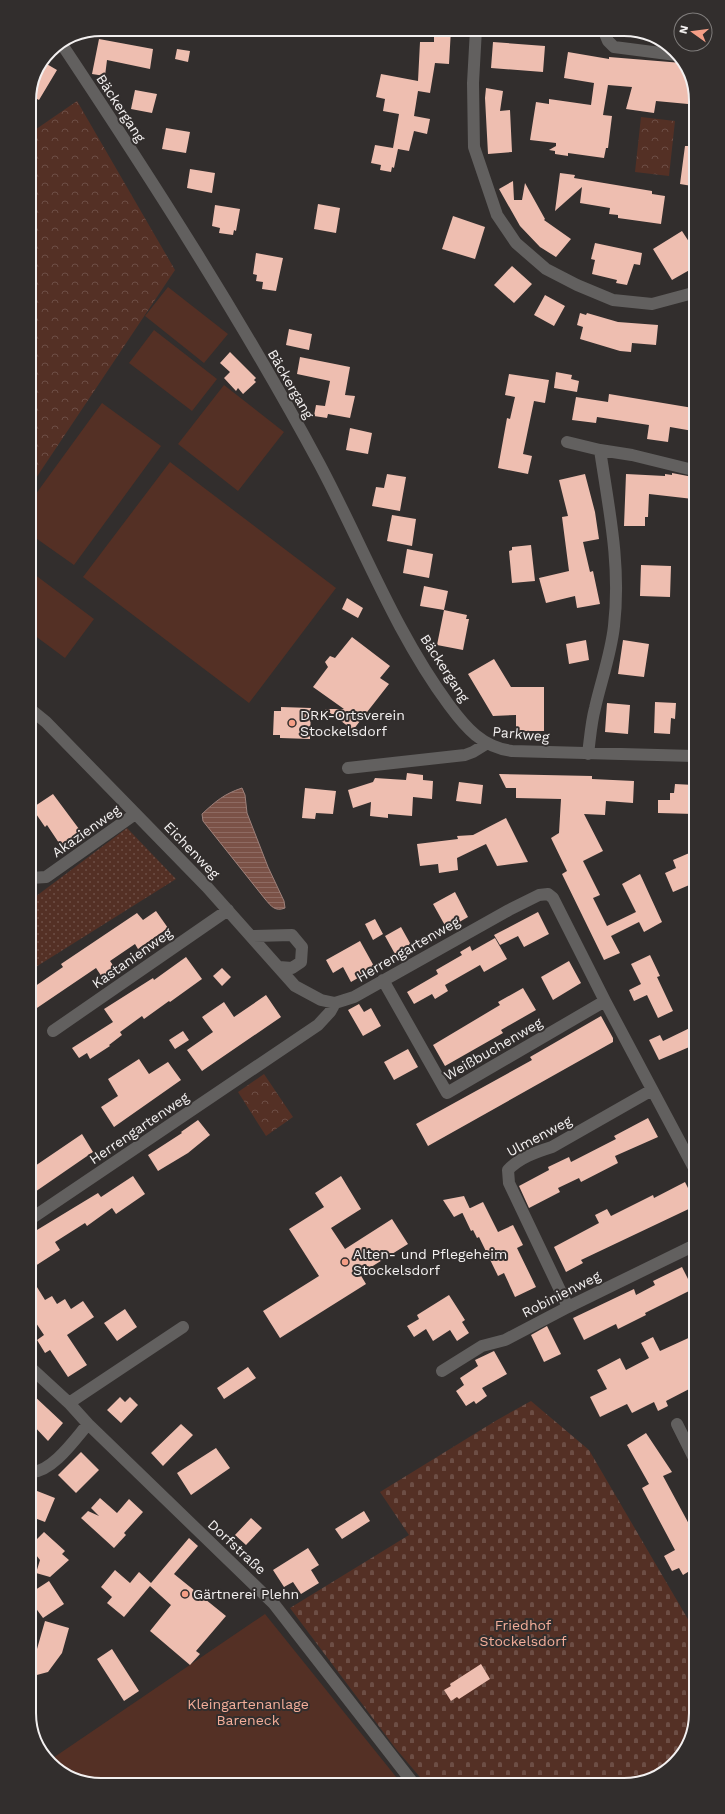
<svg xmlns="http://www.w3.org/2000/svg" width="725" height="1814" font-family="'Work Sans',sans-serif">
<defs>
<pattern id="grass-dots" width="8" height="8" patternUnits="userSpaceOnUse"><rect width="8" height="8" fill="#543025"/><path d="M2 2h.1M6 6h.1" fill="none" stroke="#6d4e45" stroke-width="1.8" stroke-linecap="round"/></pattern>
<pattern id="cemetery-stones" width="16" height="16" patternUnits="userSpaceOnUse"><rect width="16" height="16" fill="#543025"/><path d="M2 7V4a2 2 0 0 1 4 0v3zM10 15v-3a2 2 0 0 1 4 0v3z" fill="#6d4e45"/></pattern>
<pattern id="park-crowns" width="20" height="18" patternUnits="userSpaceOnUse"><rect width="20" height="18" fill="#543025"/><path d="M2 6a3 3 0 1 1 6 0M12 15a3 3 0 1 1 6 0" fill="none" stroke="#6d4e45"/></pattern>
<pattern id="water-rules" width="6" height="5" patternUnits="userSpaceOnUse"><rect width="6" height="5" fill="#7b5247"/><path d="M0 2.5h6" fill="none" stroke="#8e6b62"/></pattern>
</defs>
<rect width="100%" height="100%" fill="#322e2d"/>
<path fill="url(#grass-dots)" d="M 127,828 L 176,879 L 31,970 L 31,900 Z"/>
<path fill="url(#cemetery-stones)" d="M 531,1401 L 589,1450 L 696,1633 L 696,1713 L 681,1757 L 647,1781 L 425,1783 L 396,1749 L 290,1608 L 409,1535 L 380,1492 L 497,1420 Z"/>
<path fill="url(#park-crowns)" d="M 77,101 L 175,270 L 30,487 L 29,134 Z
M 641,117 L 675,121 L 669,176 L 635,172 Z
M 264,1074 L 293,1117 L 266,1136 L 238,1092 Z"/>
<path fill="#543025" d="M 168,287 L 228,334 L 204,363 L 145,316 Z
M 154,330 L 217,379 L 192,411 L 129,363 Z
M 224,385 L 284,432 L 238,491 L 178,444 Z
M 102,403 L 161,446 L 74,565 L 30,534 L 30,502 Z
M 170,462 L 336,588 L 249,703 L 83,577 Z
M 30,571 L 94,619 L 65,658 L 30,632 Z
M 265,1614 L 401,1783 L 96,1785 L 57,1770 L 50,1760 Z"/>
<path fill="url(#water-rules)" stroke="#9f817a" d="M 242,788 L 245,795 L 247,813 L 268,867 L 284,901 L 285,908 C 275,912 271,906 265,899 L 203,821 L 202,814 C 216,801 224,794 242,788 Z"/>
<path fill="#eebeb0" d="M 434,29 L 451,29 L 449,64 L 435,63 L 430,93 L 418,91 L 414,116 L 430,119 L 427,134 L 414,131 L 409,151 L 398,149 L 394,168 L 392,167 L 391,172 L 380,170 L 381,165 L 371,163 L 375,145 L 393,148 L 399,114 L 383,111 L 385,99 L 376,97 L 381,74 L 418,81 L 420,42 L 434,42 Z
M 99,39 L 153,49 L 150,69 L 107,60 L 105,76 L 92,74 Z
M 493,42 L 545,46 L 543,72 L 491,68 Z
M 177,49 L 190,51 L 188,62 L 175,59 Z
M 568,52 L 609,59 L 609,57 L 682,63 L 692,78 L 692,93 L 689,93 L 688,104 L 656,101 L 654,113 L 626,109 L 632,87 L 608,85 L 603,115 L 612,116 L 608,148 L 606,148 L 604,158 L 568,153 L 568,156 L 555,154 L 555,151 L 549,150 L 556,146 L 556,143 L 530,140 L 536,102 L 549,104 L 549,99 L 591,105 L 594,83 L 564,78 Z
M 45,63 L 57,70 L 39,100 L 30,95 Z
M 486,88 L 503,91 L 500,111 L 510,110 L 512,152 L 488,154 L 485,98 Z
M 135,90 L 157,94 L 152,113 L 131,109 Z
M 166,128 L 190,132 L 186,153 L 162,149 Z
M 685,146 L 692,146 L 692,186 L 680,184 Z
M 190,169 L 215,173 L 212,193 L 187,188 Z
M 560,173 L 575,175 L 574,178 L 652,191 L 652,194 L 665,196 L 661,224 L 618,218 L 618,215 L 609,214 L 610,208 L 580,203 L 582,187 L 555,211 Z
M 513,181 L 514,200 L 522,200 L 525,183 L 545,219 L 544,220 L 571,239 L 556,257 L 540,247 L 520,226 L 499,189 Z
M 318,204 L 340,208 L 336,233 L 314,229 Z
M 215,205 L 240,209 L 236,231 L 234,230 L 233,235 L 219,233 L 220,228 L 212,226 Z
M 453,216 L 485,227 L 475,259 L 442,249 Z
M 682,231 L 693,248 L 693,268 L 672,280 L 653,249 Z
M 595,243 L 642,253 L 640,265 L 634,264 L 627,285 L 616,283 L 617,280 L 592,274 L 595,260 L 591,259 Z
M 256,253 L 283,258 L 276,291 L 262,289 L 263,282 L 256,281 L 257,275 L 253,274 Z
M 512,266 L 532,284 L 514,303 L 494,285 Z
M 545,295 L 565,306 L 554,326 L 534,315 Z
M 580,313 L 586,315 L 587,313 L 618,322 L 658,325 L 656,345 L 632,343 L 631,352 L 620,351 L 580,339 L 583,327 L 577,325 Z
M 289,329 L 312,334 L 309,350 L 286,345 Z
M 230,352 L 256,378 L 254,380 L 256,382 L 243,394 L 238,388 L 236,391 L 224,378 L 230,372 L 220,363 Z
M 300,357 L 350,367 L 345,395 L 355,396 L 350,418 L 328,414 L 327,418 L 314,416 L 316,405 L 325,406 L 330,381 L 297,374 Z
M 556,372 L 572,375 L 571,379 L 579,381 L 577,392 L 554,388 Z
M 509,374 L 549,380 L 545,403 L 534,401 L 523,454 L 532,456 L 528,474 L 498,468 L 507,418 L 510,419 L 515,397 L 505,395 Z
M 609,394 L 693,408 L 693,431 L 670,427 L 668,442 L 647,439 L 649,425 L 597,417 L 596,423 L 572,420 L 576,397 L 608,402 Z
M 350,428 L 372,433 L 368,454 L 346,450 Z
M 672,473 L 693,477 L 693,499 L 649,494 L 648,517 L 645,517 L 645,526 L 624,526 L 626,474 L 665,476 L 665,474 L 672,475 Z
M 387,474 L 406,477 L 400,511 L 372,506 L 376,487 L 384,488 Z
M 585,474 L 595,512 L 599,539 L 583,542 L 590,572 L 593,571 L 600,604 L 577,608 L 575,596 L 546,603 L 539,578 L 569,571 L 562,517 L 568,516 L 559,480 Z
M 392,515 L 416,519 L 412,546 L 387,541 Z
M 531,545 L 535,581 L 512,583 L 509,551 L 512,550 L 512,547 Z
M 407,549 L 433,554 L 429,578 L 403,573 Z
M 641,565 L 671,566 L 670,597 L 640,596 Z
M 424,586 L 448,591 L 444,610 L 420,606 Z
M 347,598 L 363,608 L 358,618 L 342,609 Z
M 444,610 L 467,615 L 466,619 L 469,619 L 463,650 L 437,645 Z
M 352,637 L 390,666 L 380,678 L 389,684 L 353,730 L 325,709 L 344,709 L 313,687 L 328,667 L 325,662 L 330,656 L 335,658 Z
M 586,640 L 589,660 L 569,664 L 566,644 Z
M 623,640 L 649,644 L 644,677 L 618,674 Z
M 494,659 L 511,687 L 544,687 L 544,731 L 516,731 L 516,715 L 493,716 L 468,674 Z
M 655,702 L 676,703 L 675,719 L 671,718 L 670,734 L 654,733 Z
M 607,703 L 630,705 L 628,734 L 605,732 Z
M 281,707 L 311,708 L 310,739 L 280,738 L 280,735 L 273,735 L 274,711 L 281,711 Z
M 407,773 L 423,775 L 423,780 L 433,781 L 432,799 L 413,797 L 412,816 L 388,814 L 388,818 L 370,816 L 371,802 L 353,808 L 348,790 L 373,782 L 375,778 L 406,780 Z
M 499,774 L 592,776 L 592,779 L 634,781 L 633,803 L 606,801 L 605,815 L 584,814 L 603,851 L 583,861 L 600,895 L 593,898 L 607,926 L 636,912 L 622,884 L 640,874 L 662,922 L 644,932 L 639,922 L 611,936 L 620,953 L 604,960 L 562,874 L 567,871 L 551,838 L 559,833 L 561,799 L 516,798 L 516,788 L 506,788 Z
M 459,782 L 483,785 L 481,804 L 456,801 Z
M 675,784 L 694,785 L 694,814 L 658,813 L 658,800 L 670,800 L 670,793 L 674,793 Z
M 305,788 L 336,791 L 333,814 L 316,813 L 315,819 L 302,818 Z
M 53,794 L 82,833 L 61,846 L 47,825 L 45,827 L 32,808 Z
M 506,818 L 528,862 L 497,866 L 486,844 L 457,858 L 458,870 L 439,873 L 438,864 L 420,866 L 417,844 L 458,839 L 457,836 L 473,835 Z
M 694,851 L 694,883 L 673,892 L 665,873 L 676,868 L 673,860 Z
M 455,892 L 468,917 L 447,929 L 433,904 Z
M 156,911 L 168,928 L 138,949 L 135,944 L 110,961 L 115,968 L 102,977 L 96,968 L 31,1012 L 31,989 L 63,967 L 61,964 L 137,913 L 143,920 Z
M 538,912 L 549,934 L 524,947 L 518,936 L 500,945 L 494,935 Z
M 375,919 L 383,934 L 373,940 L 365,924 Z
M 401,927 L 411,945 L 395,954 L 385,936 Z
M 495,938 L 507,959 L 484,972 L 480,965 L 445,985 L 448,991 L 435,999 L 432,994 L 414,1004 L 407,992 L 438,974 L 436,970 L 462,955 L 460,952 L 470,946 L 472,951 Z
M 360,941 L 375,968 L 351,982 L 343,967 L 333,973 L 326,960 Z
M 650,955 L 660,976 L 657,977 L 673,1011 L 658,1018 L 647,995 L 634,1001 L 629,990 L 641,984 L 631,964 Z
M 186,957 L 202,979 L 170,1002 L 169,1001 L 144,1019 L 142,1016 L 120,1032 L 122,1035 L 109,1045 L 110,1046 L 90,1059 L 87,1053 L 79,1058 L 72,1048 L 113,1022 L 104,1009 L 153,978 L 154,980 Z
M 569,961 L 581,983 L 553,1000 L 541,977 Z
M 222,968 L 231,977 L 222,986 L 213,976 Z
M 523,988 L 536,1010 L 501,1030 L 503,1033 L 445,1066 L 433,1045 L 500,1005 L 498,1002 Z
M 266,995 L 281,1017 L 202,1071 L 187,1050 L 213,1032 L 202,1017 L 224,1002 L 234,1017 Z
M 359,1004 L 364,1012 L 371,1008 L 381,1026 L 363,1036 L 348,1010 Z
M 601,1016 L 613,1038 L 613,1042 L 428,1146 L 416,1124 L 532,1060 L 530,1057 Z
M 694,1026 L 694,1045 L 659,1060 L 649,1040 L 660,1035 L 663,1041 Z
M 183,1031 L 189,1040 L 175,1049 L 169,1040 Z
M 408,1049 L 418,1067 L 394,1080 L 384,1062 Z
M 139,1059 L 149,1074 L 168,1062 L 181,1080 L 114,1127 L 101,1107 L 118,1096 L 108,1079 Z
M 648,1118 L 658,1137 L 615,1156 L 618,1163 L 581,1182 L 579,1178 L 558,1188 L 560,1192 L 529,1208 L 519,1186 L 549,1170 L 548,1167 L 569,1157 L 571,1162 L 616,1139 L 614,1136 Z
M 198,1120 L 210,1135 L 188,1153 L 158,1171 L 148,1155 L 182,1133 L 181,1132 Z
M 82,1134 L 93,1152 L 32,1194 L 32,1168 Z
M 133,1176 L 145,1194 L 116,1214 L 112,1208 L 87,1226 L 85,1223 L 55,1242 L 60,1250 L 32,1268 L 32,1233 L 98,1193 L 101,1197 Z
M 341,1176 L 361,1209 L 331,1228 L 345,1249 L 392,1219 L 408,1244 L 360,1274 L 366,1284 L 280,1338 L 263,1311 L 319,1276 L 289,1229 L 324,1207 L 315,1193 Z
M 685,1182 L 695,1202 L 695,1206 L 581,1260 L 583,1263 L 566,1272 L 554,1247 L 599,1223 L 595,1215 L 607,1209 L 611,1216 L 653,1195 L 654,1198 Z
M 464,1196 L 470,1209 L 454,1217 L 443,1200 Z
M 483,1202 L 498,1232 L 513,1225 L 523,1245 L 517,1248 L 536,1287 L 515,1297 L 504,1273 L 498,1276 L 479,1237 L 477,1238 L 473,1230 L 471,1231 L 462,1212 Z
M 682,1267 L 693,1289 L 645,1313 L 646,1315 L 618,1329 L 616,1324 L 584,1340 L 573,1318 L 634,1289 L 636,1295 L 655,1285 L 653,1281 Z
M 32,1279 L 45,1300 L 52,1296 L 57,1304 L 65,1299 L 71,1309 L 83,1301 L 94,1317 L 67,1335 L 87,1365 L 68,1377 L 50,1350 L 45,1353 L 37,1340 L 44,1335 L 32,1317 Z
M 449,1295 L 465,1320 L 462,1322 L 469,1333 L 457,1341 L 450,1330 L 433,1341 L 426,1329 L 414,1337 L 407,1326 L 419,1319 L 417,1315 Z
M 125,1309 L 137,1327 L 117,1341 L 104,1323 Z
M 547,1326 L 561,1354 L 544,1362 L 531,1335 Z
M 695,1335 L 695,1386 L 666,1401 L 668,1406 L 658,1411 L 654,1402 L 632,1413 L 627,1404 L 600,1417 L 590,1397 L 607,1389 L 597,1370 L 620,1358 L 626,1370 L 649,1358 L 641,1343 L 653,1337 L 660,1351 Z
M 494,1351 L 507,1374 L 482,1388 L 487,1396 L 476,1404 L 474,1401 L 466,1406 L 456,1391 L 464,1385 L 460,1378 L 478,1366 L 475,1360 Z
M 248,1367 L 256,1378 L 224,1399 L 217,1388 Z
M 32,1394 L 63,1423 L 48,1441 L 32,1424 Z
M 120,1397 L 125,1402 L 130,1397 L 138,1405 L 121,1423 L 107,1410 Z
M 181,1424 L 193,1435 L 163,1466 L 151,1453 Z
M 646,1433 L 672,1472 L 663,1476 L 696,1537 L 696,1567 L 683,1575 L 679,1568 L 672,1571 L 664,1556 L 675,1550 L 642,1488 L 649,1484 L 627,1445 Z
M 216,1448 L 230,1468 L 191,1495 L 177,1473 Z
M 81,1452 L 99,1470 L 76,1493 L 58,1475 Z
M 32,1489 L 55,1498 L 45,1522 L 32,1517 Z
M 100,1498 L 117,1513 L 129,1499 L 143,1512 L 124,1533 L 126,1535 L 114,1548 L 81,1518 L 88,1511 L 99,1516 L 91,1508 Z
M 364,1511 L 370,1521 L 342,1539 L 335,1529 Z
M 251,1518 L 262,1528 L 246,1545 L 235,1535 Z
M 44,1532 L 65,1551 L 62,1554 L 69,1560 L 50,1577 L 36,1573 L 40,1560 L 32,1550 L 32,1544 Z
M 189,1538 L 198,1546 L 174,1574 L 226,1616 L 196,1651 L 200,1654 L 190,1665 L 150,1631 L 171,1605 L 150,1586 L 124,1617 L 107,1603 L 112,1597 L 101,1587 L 115,1570 L 130,1583 L 139,1572 L 151,1583 Z
M 308,1548 L 319,1565 L 311,1570 L 319,1583 L 301,1594 L 293,1582 L 284,1587 L 273,1570 Z
M 49,1581 L 64,1604 L 43,1618 L 32,1603 L 32,1592 Z
M 45,1621 L 69,1628 L 62,1653 L 48,1672 L 33,1676 L 33,1650 L 37,1649 Z
M 112,1649 L 139,1691 L 124,1701 L 97,1659 Z
M 481,1664 L 490,1679 L 459,1699 L 457,1697 L 451,1701 L 444,1690 L 451,1686 L 450,1684 Z"/>
<g fill="none" stroke-linecap="round" stroke-linejoin="round">
<path stroke="#62605f" stroke-width="12" d="M 476,29 L 473,83 L 474,147 L 497,215 L 516,243 L 546,269 L 577,285 L 613,300 L 652,304 L 693,293
M 603,29 L 608,41 L 614,47 L 676,55
M 61,43 C 152,180 242,320 320,465 C 362,544 395,632 449,705 C 466,728 482,747 512,751 L 694,756
M 567,442 L 600,450 C 609,510 621,565 614,626 C 611,654 601,681 595,708 C 591,723 590,739 588,754
M 600,450 L 632,455 L 693,470
M 30,709 L 46,722 L 207,887 L 295,986 L 321,1000 L 335,1003
M 348,768 L 465,755 L 473,752 L 486,744
M 31,878 L 46,877 L 135,814
M 251,936 L 292,935 L 302,947 L 301,962 L 292,968 L 279,967
M 383,980 L 447,1093 L 605,1001
M 53,1031 L 228,910
M 32,1218 L 318,1025 L 330,1012 L 335,1003 L 354,997 L 509,910 L 539,895 L 548,894 L 553,898 L 605,1001 L 695,1170
M 568,1307 L 509,1183 L 508,1170 C 519,1158 536,1152 552,1147 L 652,1090
M 32,1369 L 69,1403 L 88,1424 L 274,1604 L 413,1783
M 442,1371 L 482,1346 L 505,1340 L 568,1307 L 695,1245
M 69,1403 L 183,1327
M 677,1424 L 695,1460
M 32,1472 C 53,1471 75,1439 88,1424"/>
</g>
<g fill="#f49e86" stroke="#322e2d" stroke-width="1.5">
<circle cx="292" cy="723" r="4"/>
<circle cx="345" cy="1262" r="4"/>
<circle cx="185" cy="1594" r="4"/>
</g>
<g text-anchor="middle" dominant-baseline="central" stroke-width="4" stroke-linejoin="round" paint-order="stroke">
<g font-size="14" fill="#f3f0f0" stroke="#322e2d">
<text transform="translate(121 108) rotate(57)">Bäckergang</text>
<text transform="translate(291 384) rotate(60)">Bäckergang</text>
<text transform="translate(445 668) rotate(57)">Bäckergang</text>
<text transform="translate(521 734) rotate(6)">Parkweg</text>
<text transform="translate(86 831) rotate(-35)">Akazienweg</text>
<text transform="translate(192 850) rotate(46)">Eichenweg</text>
<text transform="translate(408 949) rotate(-30)">Herrengartenweg</text>
<text transform="translate(132 958) rotate(-35)">Kastanienweg</text>
<text transform="translate(493 1049) rotate(-30)">Weißbuchenweg</text>
<text transform="translate(139 1128) rotate(-34)">Herrengartenweg</text>
<text transform="translate(539 1136) rotate(-28)">Ulmenweg</text>
<text transform="translate(561 1294) rotate(-27)">Robinienweg</text>
<text transform="translate(237 1547) rotate(43)">Dorfstraße</text>
</g>
<g font-size="14" fill="#f3f0f0" stroke="#322e2d" text-anchor="start">
<text x="300" y="715">DRK-Ortsverein<tspan x="300" dy="16">Stockelsdorf</tspan></text>
<text x="353" y="1254">Alten- und Pflegeheim<tspan x="353" dy="16">Stockelsdorf</tspan></text>
<text x="193" y="1594">Gärtnerei Plehn</text>
</g>
<g font-size="14" fill="#f4ae9a" stroke="#322e2d">
<text x="523" y="1625">Friedhof<tspan x="523" dy="16">Stockelsdorf</tspan></text>
<text x="248" y="1704">Kleingartenanlage<tspan x="248" dy="16">Bareneck</tspan></text>
</g>
</g>
<path d="M0 0H725V1814H0ZM101 36H624A65 65 0 0 1 689 101V1713A65 65 0 0 1 624 1778H101A65 65 0 0 1 36 1713V101A65 65 0 0 1 101 36Z" fill="#322e2d" fill-rule="evenodd"/>
<path fill="none" stroke="#f3f0f0" stroke-width="2" d="M101 36H624A65 65 0 0 1 689 101V1713A65 65 0 0 1 624 1778H101A65 65 0 0 1 36 1713V101A65 65 0 0 1 101 36Z"/>
<g transform="translate(693 32) rotate(284)"><circle r="19" fill="#322e2d" stroke="#7f7c7b"/>
<path d="M0-3L7 15L0 10L-7 15Z" fill="#f49e86"/>
<text y="-6" font-size="11" font-weight="bold" text-anchor="middle" fill="#f3f0f0">N</text>
</g>
</svg>
